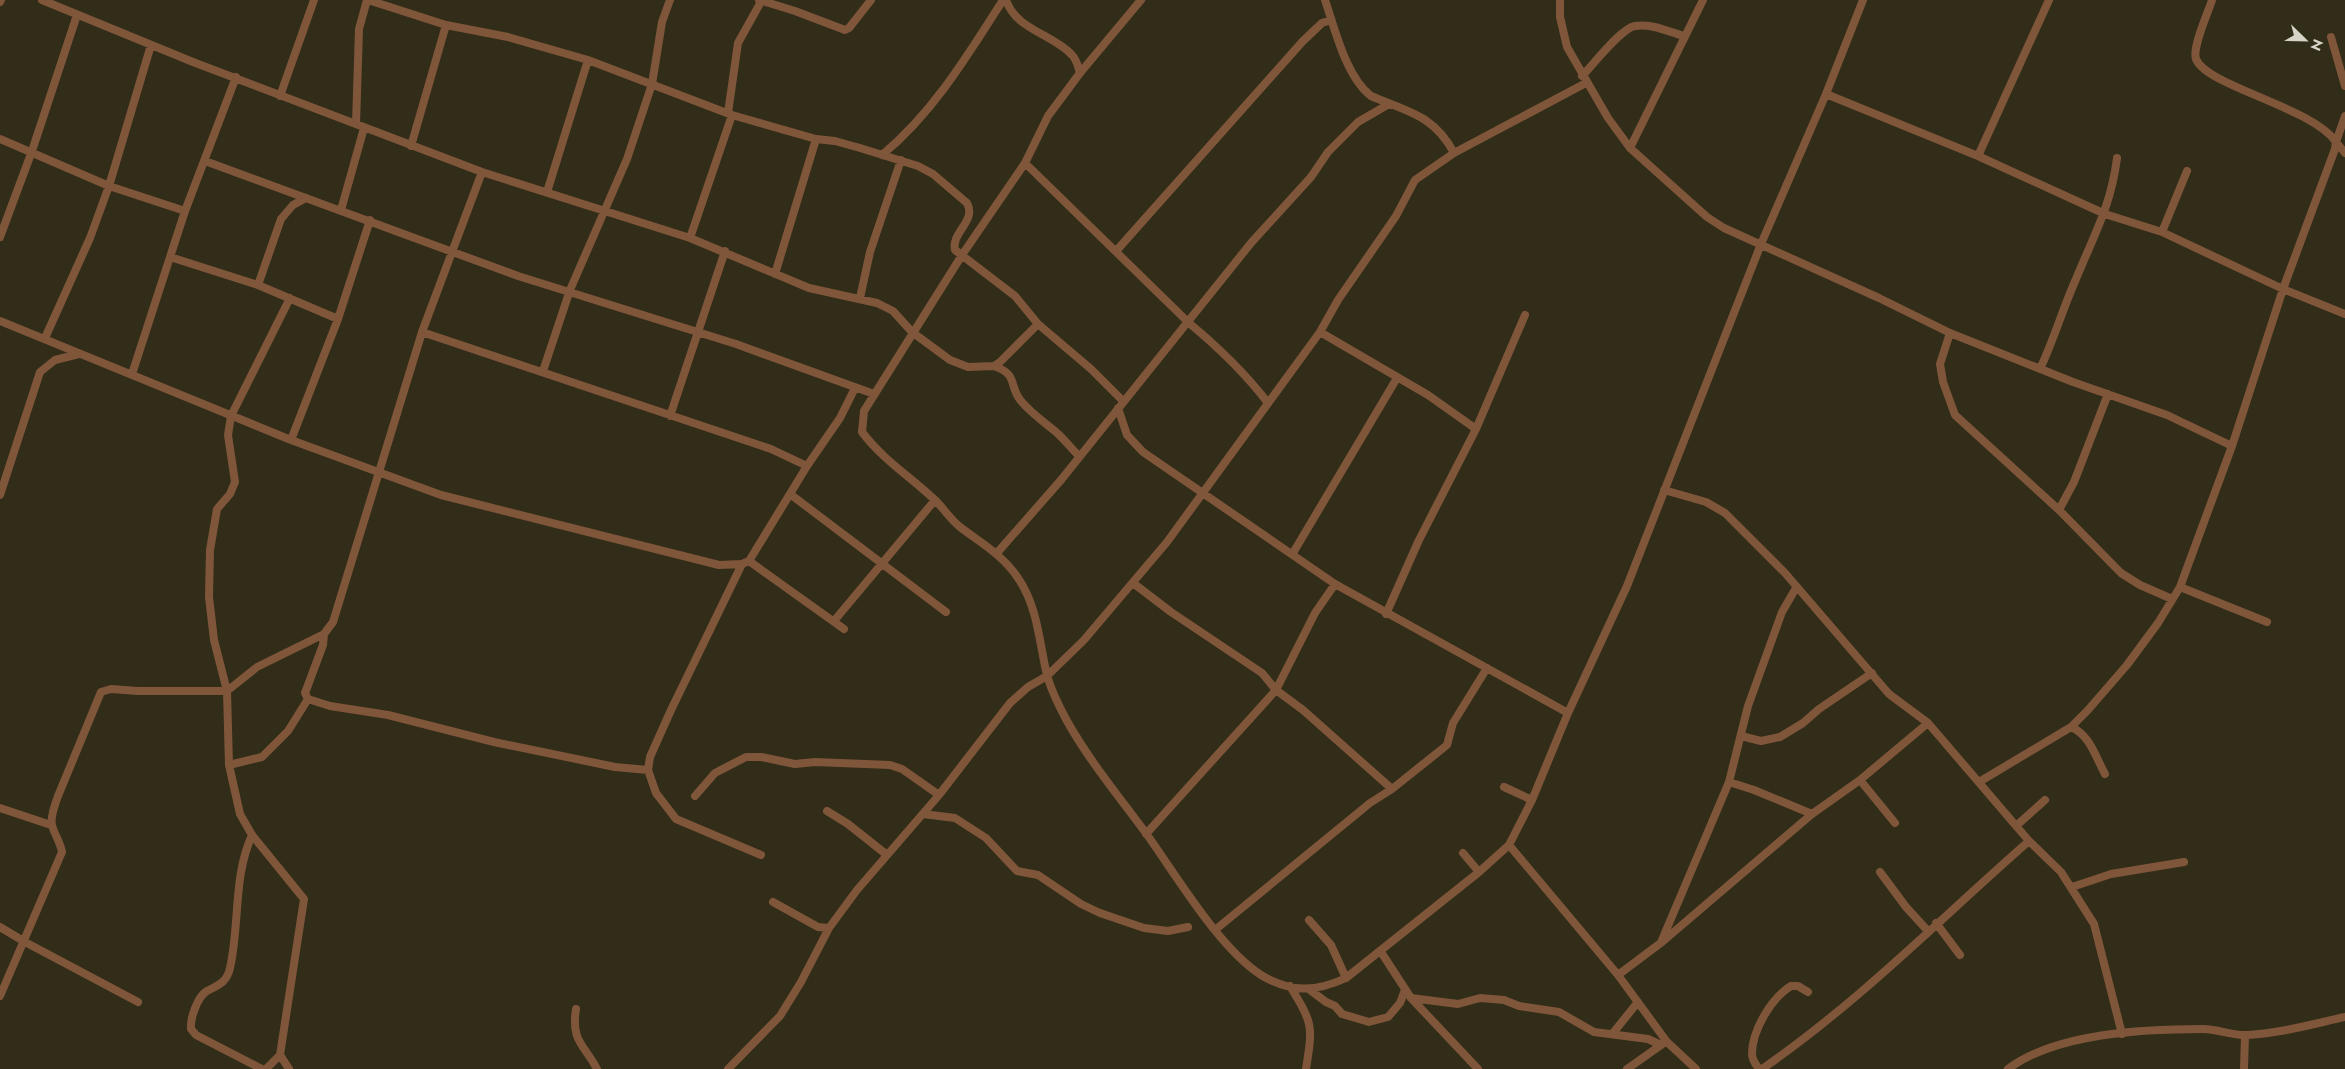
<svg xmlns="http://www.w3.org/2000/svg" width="2345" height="1069" font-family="Jost,sans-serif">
<rect width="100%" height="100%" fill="#312d18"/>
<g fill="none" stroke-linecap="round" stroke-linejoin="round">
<path stroke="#80563a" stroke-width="8" d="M 42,0 L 193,62 L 482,172 L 690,238 L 809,288 L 877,303 L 893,311 L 912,332 L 950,360 L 968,367 L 994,366 L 1000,362 L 1038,324
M 368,0 L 446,25 L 508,37 L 588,60 L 732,115 L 816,139 L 835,141 L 860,148 L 918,166 L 933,174 L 967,203 C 977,221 951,232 955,250 L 1015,296 L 1038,324 L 1091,369 L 1123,401
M 759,0 L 795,11 L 845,30 L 849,28 L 871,0
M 1006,0 C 1016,30 1053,34 1072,55 C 1077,60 1078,67 1080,73
M 1141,0 L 1080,73 L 1048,116 L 1025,163 L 962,255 L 864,411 L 862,432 C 883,460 911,477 936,501 C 944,509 951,520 960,527 C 981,543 1003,555 1018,578 C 1038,607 1039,642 1047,675 C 1051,690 1060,708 1067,721 C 1090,762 1121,799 1148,836 C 1177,877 1220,949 1261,975 C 1291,993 1316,992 1346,978 L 1479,872 L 1509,845 L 1532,800 L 1568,713 L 1627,586 L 1761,244 L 1826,94 L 1863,0
M 1325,0 C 1335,29 1346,77 1371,96 C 1408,112 1434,115 1454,153
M 1560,0 L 1560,17 L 1567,47 L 1608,118 L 1630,148 L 1707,217 L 1724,228 L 1879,298 L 1950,333 L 2073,382 L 2167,415 L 2232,446
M 0,2 L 1,0
M 2331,37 L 2345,86
M 1582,76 C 1593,65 1621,28 1635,26 C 1651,23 1669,32 1684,36
M 1826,94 L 1978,156 L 2105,214 L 2162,232 L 2283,289 L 2345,314
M 280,96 L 314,0
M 728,113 L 738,43 L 762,0
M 2345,116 L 2336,142 L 2345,153
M 356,124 L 359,29 L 367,0
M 0,139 L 109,186 L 185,211
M 411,146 L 446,25
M 1630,148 L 1703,0
M 882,155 C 933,113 968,55 1003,0
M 1978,156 L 2049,0
M 205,161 L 518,276 L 736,344 L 874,394
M 1025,163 L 1189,323 C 1218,347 1245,373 1268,403
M 547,192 L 588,60
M 341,210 L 364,128
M 2162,232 L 2187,171
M 0,237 L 32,151 L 77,15
M 690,238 L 732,115
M 1117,250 L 1303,41 L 1322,23 L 1331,20
M 170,257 L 258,285 L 338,319
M 775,274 L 816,139
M 258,285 L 281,219 L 293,205 L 306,198
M 860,298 L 870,252 L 901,160
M 0,321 L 291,440 L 441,495 L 719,565 L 742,564 L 749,561 L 807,466 L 840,418 L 855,388
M 422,332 L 771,449 L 807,466
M 1320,332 L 1428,395 L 1476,429
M 1950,333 L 1940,364 L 1943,382 L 1955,415 L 2059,510 L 2121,573 L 2140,585 L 2172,599
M 45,338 L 90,238 L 109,186 L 151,45
M 994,366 C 1019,375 1008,385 1021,401 C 1031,413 1044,422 1056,432 C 1064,439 1071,448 1078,455
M 2040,369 C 2054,339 2063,308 2076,279 C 2094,235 2111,206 2117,158
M 543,371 L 570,290 L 627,159 L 652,84 L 662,22 L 670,0
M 132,374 L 185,211 L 236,77
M 1118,408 L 1127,435 L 1143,452 L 1335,584 L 1568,713
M 670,416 L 725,251
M 291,440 L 338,319 L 370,220
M 1664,490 L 1706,502 L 1725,513 L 1785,573 L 1889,694 L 1928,723 L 2029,841 L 2061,872 L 2094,924 L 2122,1034
M 790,494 L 946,612
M 0,495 L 40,372 L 55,360 L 79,354
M 2059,510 L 2074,482 L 2108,394
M 997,553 L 1061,480 L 1251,243 L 1311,177 L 1328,152 L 1358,122 L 1389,104
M 1293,553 L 1397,378
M 749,561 L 844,629
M 742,564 L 671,710 L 650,757 L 648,770 L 656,793 L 676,819 L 761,855
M 1133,583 L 1171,612 L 1262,673 L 1276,690 L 1303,710 L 1392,789 L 1447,745 L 1453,723 L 1487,668
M 2180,587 L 2267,622
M 1386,614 L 1419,540 L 1476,429 L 1525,315
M 834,621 L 935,500
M 324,634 L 323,645 L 305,693 L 308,699 L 330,706 L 388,715 L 494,742 L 615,767 L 648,770
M 2071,727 C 2090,735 2095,756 2105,774
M 1741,736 L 1761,741 L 1780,737 L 1803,723 L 1819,709 L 1872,673
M 229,765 L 262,757 L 288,731 L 308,699
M 1860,780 L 1895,823
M 1729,782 L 1754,790 L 1812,814
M 1979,782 L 2071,727 L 2088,710 L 2127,665 L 2158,623 L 2180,587 L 2232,446 L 2283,289 L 2335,149 L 2336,142 C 2312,107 2206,86 2196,59 C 2192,47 2208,13 2212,0
M 1504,787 L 1532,800
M 695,796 L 715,773 L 746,757 L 761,757 L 795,764 L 815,762 L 890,765 L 902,769 L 939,795
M 0,808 L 51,825
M 827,811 L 848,824 L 887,855
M 923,814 L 955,818 L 986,838 L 1017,871 L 1038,875 L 1081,904 L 1100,913 L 1144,928 L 1168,931 L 1188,927
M 2016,826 L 2045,800
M 1146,834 L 1276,690 L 1315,613 L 1335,584
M 252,835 C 233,877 240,923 230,968 C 227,982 219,985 207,991 C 197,997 190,1019 191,1029 L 196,1035 L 262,1069
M 1509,845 L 1618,975 L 1667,1042 L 1696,1069
M 1463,853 L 1479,872
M 1880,872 L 1906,907 L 1927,930
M 2072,887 L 2111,874 L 2184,862
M 773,902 L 818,927 L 829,928
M 1309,920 L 1331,945 L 1346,978
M 1936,923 L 1960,955
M 0,927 L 25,942 L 138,1002
M 1215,930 L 1370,803 L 1392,789
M 1662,940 L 1729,782 L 1748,706 L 1782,612 L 1796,588
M 1381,952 L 1411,998 L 1478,1069
M 1618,975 L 1662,942 L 1812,814 L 1860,780 L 1928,723
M 1290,986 C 1313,1024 1313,1025 1306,1069
M 1310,990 L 1326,1002 L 1335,1006 L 1342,1014 L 1369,1022 L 1388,1017 L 1400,1003 L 1405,990
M 0,996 L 62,852 C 60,841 54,834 52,825 C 50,817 55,804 58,796 L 101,692 L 111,689 L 138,691 L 227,691 L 257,667 L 324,634 L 333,622 L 422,332 L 482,172
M 1411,998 L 1458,1004 L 1480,998 L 1504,1000 L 1519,1006 L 1559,1012 L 1594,1032 L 1648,1039 L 1661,1045
M 576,1009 C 571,1042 584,1044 597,1069
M 1613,1033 L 1638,1002
M 266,1069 L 280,1055
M 289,1069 L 280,1055 L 304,899 L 252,835 L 240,814 L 229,765 L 227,691 L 214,640 L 209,597 L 210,550 L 217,509 L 230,494 L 235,482 L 228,435 L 231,416 L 290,298
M 728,1069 L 780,1016 L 801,982 L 829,928 L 857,890 L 939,795 L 1010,703 L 1028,687 L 1047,676 L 1084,640 L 1167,542 L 1320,332 L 1338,300 L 1396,216 L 1415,180 L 1454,153 L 1586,83
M 1627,1069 L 1664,1043
M 1759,1069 C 1756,1065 1752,1060 1752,1054 C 1752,1031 1771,998 1791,986 L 1798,986 L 1808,992
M 1762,1069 C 1859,1002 1941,918 2029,841
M 2008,1069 C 2056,1033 2144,1029 2203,1029 C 2218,1029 2233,1036 2248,1035 C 2281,1033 2313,1024 2345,1017
M 2244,1069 L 2245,1035"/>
</g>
<g transform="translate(2305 40) rotate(113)" stroke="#312d18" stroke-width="4" paint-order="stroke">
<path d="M0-4L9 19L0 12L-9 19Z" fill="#d6d4c7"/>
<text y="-8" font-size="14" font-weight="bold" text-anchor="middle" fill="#d6d4c7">N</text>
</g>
</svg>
